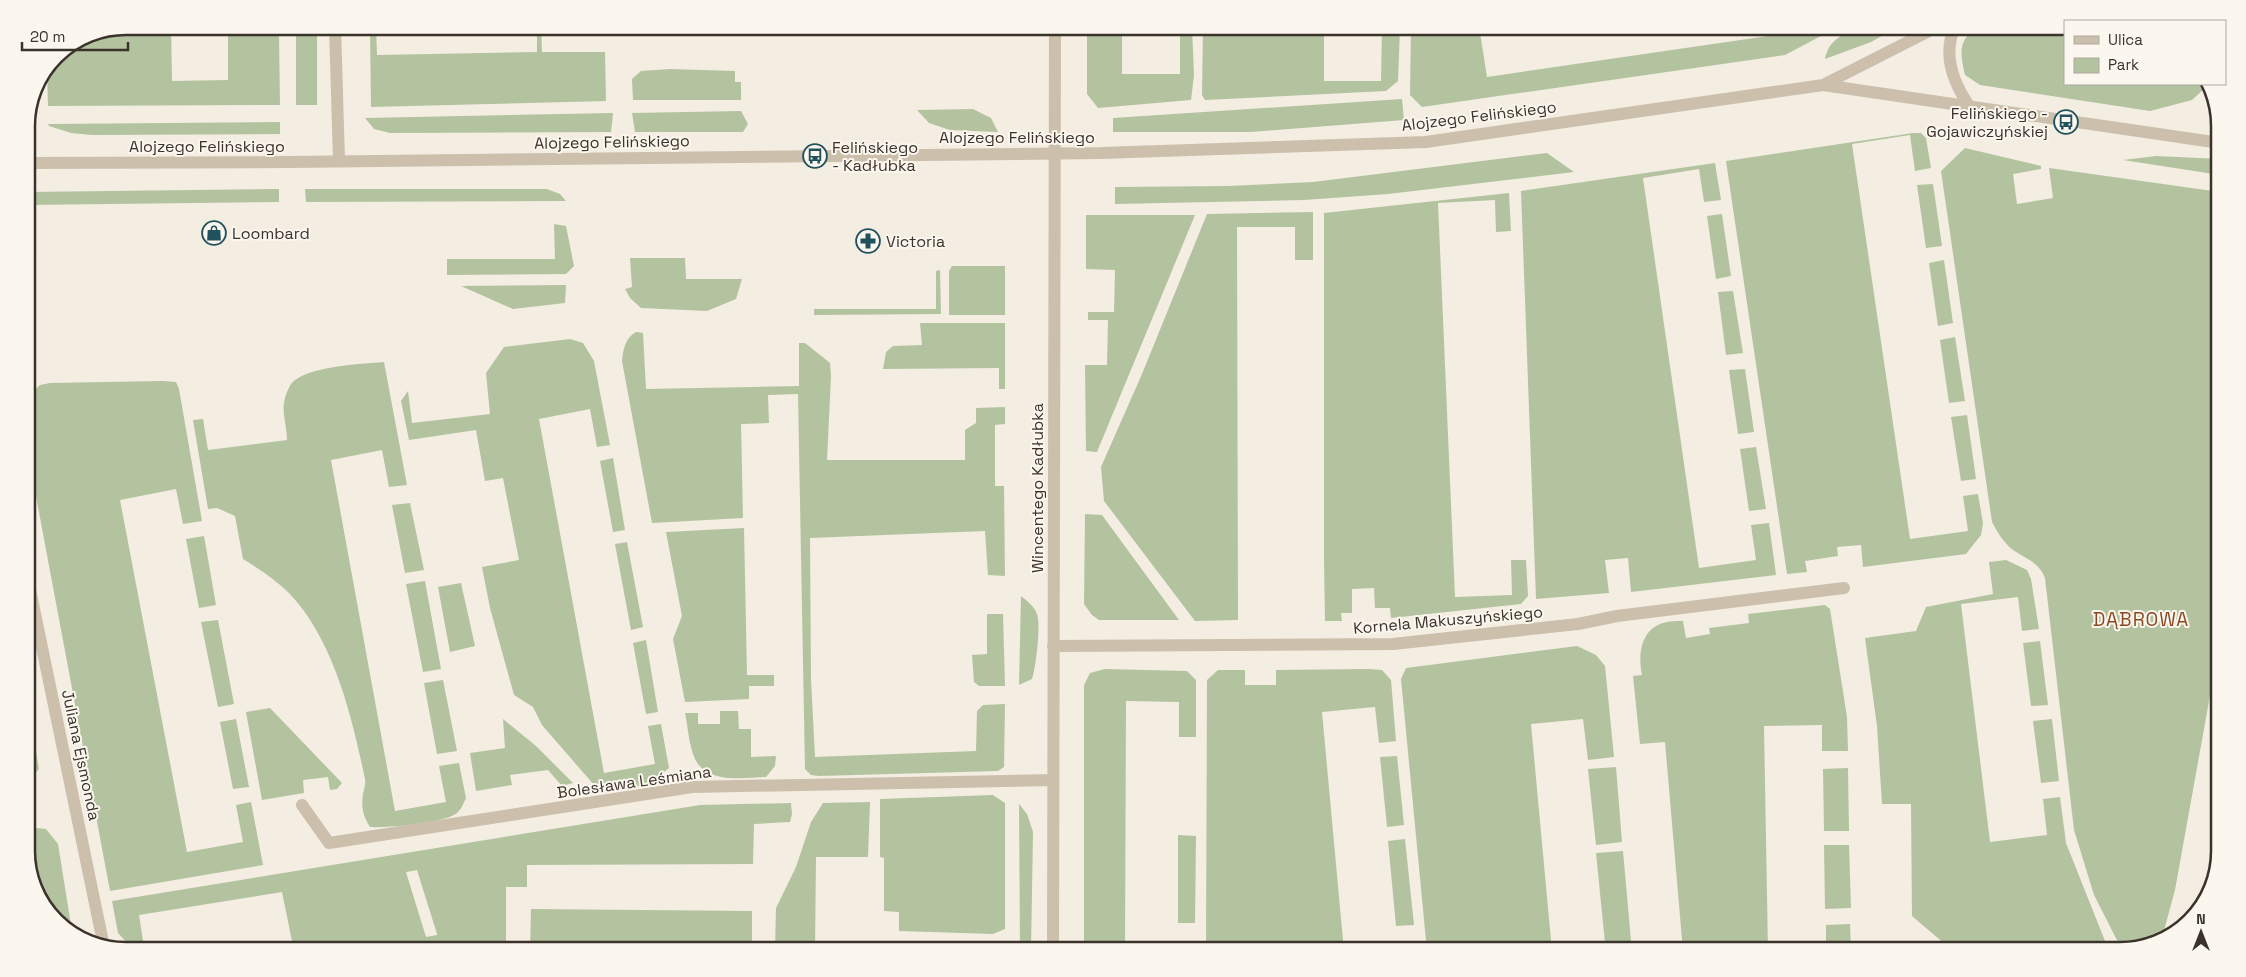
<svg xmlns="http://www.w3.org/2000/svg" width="2246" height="977" font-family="'Space Grotesk',sans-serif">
<rect width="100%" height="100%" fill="#f4ede1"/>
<path fill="#b3c3a0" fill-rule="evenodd" d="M 126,26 L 171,26 L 172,81 L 228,80 L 228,33 L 279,34 L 280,105 L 48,106 L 47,68 L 56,55 L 88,34 Z
M 370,26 L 376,26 L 377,55 L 537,52 L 537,26 L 541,26 L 542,52 L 605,52 L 606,101 L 371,107 Z
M 1087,26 L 1122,26 L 1122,74 L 1180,74 L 1180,27 L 1192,27 L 1194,75 L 1191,100 L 1098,108 L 1087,94 Z
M 1203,26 L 1324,26 L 1324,81 L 1381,81 L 1382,29 L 1400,29 L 1398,81 L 1386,91 L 1205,100 L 1202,95 Z
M 1411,26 L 1479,26 L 1487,77 L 1803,31 L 1802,26 L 1830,26 L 1821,36 L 1785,55 L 1422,107 L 1410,95 Z
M 1859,26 L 1900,26 L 1871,42 L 1825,59 C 1829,39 1842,36 1859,26 Z
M 1980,26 L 2065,26 L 2065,84 L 2206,84 L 2207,86 L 2192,100 L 2150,111 L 1980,85 L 1965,75 C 1960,53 1957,39 1980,26 Z
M 296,29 L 317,29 L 317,105 L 296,105 Z
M 670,69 L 735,71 L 735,82 L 741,82 L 741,100 L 633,100 L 632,79 L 641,71 Z
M 1402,99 L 1404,120 L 1251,132 L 1113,132 L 1113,118 Z
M 973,109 L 991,118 L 998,132 L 950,130 L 929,123 L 917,110 Z
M 741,111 L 748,124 L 743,132 L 635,132 L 632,113 Z
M 613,113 L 611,132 L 390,133 L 374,129 L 365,118 Z
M 280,122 L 280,134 L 92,135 L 71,133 L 49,126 L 48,124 Z
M 1913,133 L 1921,133 L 1926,138 L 1931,168 L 1915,171 L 1910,135 L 1852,144 L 1910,539 L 1968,531 L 1963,496 L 1978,494 L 1983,523 L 1981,535 L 1966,554 L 1863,567 L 1861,545 L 1837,547 L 1838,556 L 1805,561 L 1807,572 L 1787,574 L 1726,161 Z
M 1965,148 L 2041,166 L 2041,169 L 2013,174 L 2017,204 L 2053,198 L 2049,168 L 2220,192 L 2220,640 L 2175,890 L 2162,938 L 2122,950 L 2094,895 L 2074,830 L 2045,578 C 2039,562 2026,559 2013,550 C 2004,543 1997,532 1992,522 L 1941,171 Z
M 1547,153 L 1574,172 L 1388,194 L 1304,200 L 1115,204 L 1115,187 L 1228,186 L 1313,182 Z
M 2156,156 L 2220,159 L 2220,175 L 2123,160 Z
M 1715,163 L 1721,200 L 1704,202 L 1699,169 L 1643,178 L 1699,568 L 1756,560 L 1751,525 L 1769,523 L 1776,575 L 1631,592 L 1628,558 L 1605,560 L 1609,593 L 1536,599 L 1521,191 Z
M 1933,184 L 1942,246 L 1926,248 L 1917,185 Z
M 279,189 L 279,202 L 26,205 L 26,192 Z
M 305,189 L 547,189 L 560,194 L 566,201 L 306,202 Z
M 1509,193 L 1511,231 L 1496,232 L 1495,200 L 1438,203 L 1455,597 L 1512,595 L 1511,560 L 1526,560 L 1528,596 L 1521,604 L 1391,618 L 1390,608 L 1375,608 L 1374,588 L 1352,589 L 1352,613 L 1341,613 L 1342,621 L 1325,621 L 1324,560 L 1324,213 Z
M 1313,212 L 1313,260 L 1295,260 L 1295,227 L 1237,227 L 1238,620 L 1195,621 L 1104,501 L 1101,467 L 1142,374 L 1207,214 Z
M 1722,214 L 1731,276 L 1716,279 L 1707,216 Z
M 1086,215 L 1195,215 L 1097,452 L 1086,451 L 1085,365 L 1107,365 L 1108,320 L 1088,320 L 1088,312 L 1114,312 L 1115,270 L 1086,269 Z
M 554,224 L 566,226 L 574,266 L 566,274 L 447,275 L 447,259 L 555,259 Z
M 630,258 L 685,258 L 686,279 L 742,279 L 736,299 L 707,311 L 641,308 L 630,298 L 625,289 L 632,287 Z
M 1944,260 L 1953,323 L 1938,326 L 1929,263 Z
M 952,266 L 1005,266 L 1005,315 L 949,315 L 949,271 Z
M 940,270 L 941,314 L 814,315 L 814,309 L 936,309 L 936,271 Z
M 566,285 L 565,303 L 513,309 L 461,286 Z
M 1733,291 L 1743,353 L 1726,355 L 1718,292 Z
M 920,323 L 1005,323 L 1005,389 L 999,389 L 999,368 L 883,369 L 886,352 L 893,346 L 922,345 Z
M 636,332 L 643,333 L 646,389 L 799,386 L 799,343 L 805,343 L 830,363 L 831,376 L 827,460 L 965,460 L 965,430 L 976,423 L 976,408 L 1005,407 L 1005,424 L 995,425 L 995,486 L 1004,486 L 1005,576 L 988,575 L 985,531 L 810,538 L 811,679 L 815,757 L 976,751 L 977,711 L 983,705 L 1005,704 L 1004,767 L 998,771 L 819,776 L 811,775 L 805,769 L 798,394 L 768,395 L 769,423 L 741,424 L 743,518 L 652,523 L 622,361 C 623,350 625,338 636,332 Z
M 1955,337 L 1965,401 L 1949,403 L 1940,340 Z
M 570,339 L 583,343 L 594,361 L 610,445 L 597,447 L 590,409 L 539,419 L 604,773 L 655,764 L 648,726 L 661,724 L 669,768 C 647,788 630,789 601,793 L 542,725 L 533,707 L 514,695 L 490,608 L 482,567 L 519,560 L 503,478 L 485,481 L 476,430 L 409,440 L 401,401 L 408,391 L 412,423 L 490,414 L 486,373 L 504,347 Z
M 384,362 L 407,485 L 389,487 L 382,450 L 331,460 L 395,811 L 446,802 L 439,766 L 459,763 L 466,798 C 464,802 462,808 458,812 C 448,823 386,828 370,827 C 363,816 361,807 363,794 C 364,789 366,784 365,779 C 352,717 334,640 289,593 C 275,579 259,569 243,559 L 235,516 L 217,508 L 208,509 L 193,420 L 203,419 L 208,450 L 287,440 C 287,426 281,411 285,398 C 286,394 289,387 291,384 C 305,366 362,364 384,362 Z
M 1745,369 L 1754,432 L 1738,434 L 1729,370 Z
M 163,381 L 176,382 L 179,389 L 202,521 L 183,524 L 176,489 L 120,500 L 187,852 L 243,842 L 236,805 L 251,802 L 263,865 L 110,891 L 26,443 L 26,398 L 40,385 L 50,383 Z
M 1967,415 L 1976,479 L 1961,481 L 1951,417 Z
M 1756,447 L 1766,509 L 1749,511 L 1740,449 Z
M 613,458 L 625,530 L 613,532 L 600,461 Z
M 410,503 L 424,570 L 405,573 L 392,505 Z
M 1085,514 L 1102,515 L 1179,620 L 1099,620 L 1092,615 L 1084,604 Z
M 744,528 L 747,675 L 774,675 L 774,686 L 749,686 L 749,699 L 685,702 L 673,639 L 682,616 L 666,532 Z
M 204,536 L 216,605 L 199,608 L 186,539 Z
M 627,542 L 643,627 L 631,630 L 615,544 Z
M 2006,560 L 2027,570 L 2031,579 L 2039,629 L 2022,631 L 2018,597 L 1961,604 L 1990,842 L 2047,835 L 2043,799 L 2060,797 L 2066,843 L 2109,951 L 1953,951 L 1912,916 L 1911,804 L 1882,804 L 1877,726 L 1865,638 L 1916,631 L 1926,607 L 1993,594 L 1989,562 Z
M 425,581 L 441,669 L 423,672 L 406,584 Z
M 461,583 L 475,646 L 450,652 L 438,587 Z
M 1021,596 C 1026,600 1035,607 1037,614 C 1041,625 1036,667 1032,679 L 1019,685 Z
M 1825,605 L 1830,609 L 1847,717 L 1848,751 L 1822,751 L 1822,725 L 1764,726 L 1768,951 L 1683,951 L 1665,742 L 1640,744 L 1633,676 L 1642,675 C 1638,656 1640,630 1663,623 C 1669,621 1677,621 1683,621 L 1686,638 L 1710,634 L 1709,628 L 1749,623 L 1748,614 Z
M 987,614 L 1003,614 L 1005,686 L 979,686 L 974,682 L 972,655 L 987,654 Z
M 218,620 L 234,704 L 218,707 L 201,622 Z
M 646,640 L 658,712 L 646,714 L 633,643 Z
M 2040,641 L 2048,705 L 2031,706 L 2023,643 Z
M 1577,646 L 1596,655 L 1605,666 L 1614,757 L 1588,760 L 1583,719 L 1531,724 L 1552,951 L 1427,951 L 1401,679 L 1406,668 Z
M 1105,669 L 1187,671 L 1196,680 L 1196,737 L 1179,737 L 1179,702 L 1126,701 L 1125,951 L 1084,951 L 1084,685 L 1090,673 Z
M 1369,669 L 1382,670 L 1391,680 L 1396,741 L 1379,743 L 1375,707 L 1322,712 L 1344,951 L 1206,951 L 1207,680 L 1218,670 L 1245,670 L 1245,685 L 1276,685 L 1276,670 Z
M 443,680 L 457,751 L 437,754 L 424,683 Z
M 26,694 L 39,769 L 26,783 Z
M 270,708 L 342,783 L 337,789 L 330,790 L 328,777 L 303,780 L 304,793 L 262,800 L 246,712 Z
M 720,711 L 738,711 L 739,729 L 751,729 L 751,757 L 776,756 L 775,766 L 766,777 C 744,778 707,784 695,759 C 689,746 688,727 685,713 L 698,713 L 698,724 L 720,724 Z
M 236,719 L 249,787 L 233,789 L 220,722 Z
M 503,719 L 536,746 L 573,783 L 562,786 L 548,770 L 510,775 L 512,785 L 476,791 L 470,753 L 505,748 Z
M 2052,719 L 2059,781 L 2041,783 L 2033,721 Z
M 1397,756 L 1404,825 L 1387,827 L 1380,757 Z
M 1616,767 L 1622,842 L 1596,845 L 1588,769 Z
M 1848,768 L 1849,831 L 1824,831 L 1823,769 Z
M 993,795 L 1005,803 L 1005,929 L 993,934 L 899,931 L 899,912 L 884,911 L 884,858 L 880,857 L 880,799 Z
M 870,802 L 868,857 L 816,857 L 815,951 L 775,951 L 776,908 L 796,867 L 811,822 L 823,803 Z
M 791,803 L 792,814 L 790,822 L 754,824 L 753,864 L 527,865 L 527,887 L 506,887 L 506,951 L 294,951 L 282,892 L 139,915 L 144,947 L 131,947 L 118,933 L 112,901 L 700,805 ZM 417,870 L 437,934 L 437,935 L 426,937 L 406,872 Z
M 1019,804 L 1027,814 L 1033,832 L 1031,951 L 1020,951 Z
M 36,828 L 46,829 L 58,844 L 72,931 L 47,912 L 26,858 L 26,830 Z
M 1178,835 L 1196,836 L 1195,923 L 1178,923 Z
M 1405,839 L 1414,925 L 1396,926 L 1388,841 Z
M 1824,845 L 1849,845 L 1851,908 L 1825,909 Z
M 1623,851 L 1631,941 L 1605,943 L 1596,853 Z
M 531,909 L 752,911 L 752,951 L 530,951 Z
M 1850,924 L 1851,951 L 1826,951 L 1826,925 Z
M 884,943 L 1008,943 L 1008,951 L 883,951 Z"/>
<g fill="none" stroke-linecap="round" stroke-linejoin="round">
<path stroke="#ccbfac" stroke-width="12" d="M 335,26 L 339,161
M 26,570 L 104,947
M 1053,646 L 1393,644 L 1578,624 L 1617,616 L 1844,588
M 302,805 L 329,843 L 692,787 L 1052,780
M 1053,951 L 1055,26"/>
<path stroke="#ccbfac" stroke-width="12" d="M 1955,26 C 1942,55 1953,83 1970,107
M 1823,85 L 1939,26
M 26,163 L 289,162 L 1101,153 L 1426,142 L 1823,85 L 2220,143"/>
</g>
<defs>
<g id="bus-ring" transform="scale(1.25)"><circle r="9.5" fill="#fbf7ee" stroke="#20515d" stroke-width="1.5"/><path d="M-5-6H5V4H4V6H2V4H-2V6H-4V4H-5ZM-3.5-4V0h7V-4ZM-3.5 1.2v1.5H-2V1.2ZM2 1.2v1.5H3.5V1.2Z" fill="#20515d"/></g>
<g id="shop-ring" transform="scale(1.25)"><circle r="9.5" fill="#fbf7ee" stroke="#20515d" stroke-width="1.5"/><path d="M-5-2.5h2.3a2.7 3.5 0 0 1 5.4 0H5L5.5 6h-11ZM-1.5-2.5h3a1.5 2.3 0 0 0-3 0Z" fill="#20515d"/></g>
<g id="pharmacy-ring" transform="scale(1.25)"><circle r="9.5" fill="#fbf7ee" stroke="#20515d" stroke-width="1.5"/><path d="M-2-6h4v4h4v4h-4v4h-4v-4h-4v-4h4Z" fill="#20515d"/></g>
</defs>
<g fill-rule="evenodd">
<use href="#bus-ring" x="2066" y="122"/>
<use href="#bus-ring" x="815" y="156"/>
<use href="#shop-ring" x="214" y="233"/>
<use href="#pharmacy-ring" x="868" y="241"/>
</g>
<g text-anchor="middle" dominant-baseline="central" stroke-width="4" stroke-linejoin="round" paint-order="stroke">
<g font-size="16" fill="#3b322b" stroke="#fbf7ee" text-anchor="start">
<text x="2048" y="113" text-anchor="end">Felińskiego -<tspan x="2048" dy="18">Gojawiczyńskiej</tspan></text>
<text x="832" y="147">Felińskiego<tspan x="832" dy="18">- Kadłubka</tspan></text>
<text x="232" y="233">Loombard</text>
<text x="886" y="241">Victoria</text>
</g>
<g font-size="16" fill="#3b322b" stroke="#fbf7ee">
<text transform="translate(1479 116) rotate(-7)">Alojzego Felińskiego</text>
<text x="1017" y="137">Alojzego Felińskiego</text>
<text transform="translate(612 142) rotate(-1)">Alojzego Felińskiego</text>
<text x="207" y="146">Alojzego Felińskiego</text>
<text transform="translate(1037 488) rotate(-90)">Wincentego Kadłubka</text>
<text transform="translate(1448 620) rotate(-5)">Kornela Makuszyńskiego</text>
<text transform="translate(81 755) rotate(78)">Juliana Ejsmonda</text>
<text transform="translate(634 782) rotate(-8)">Bolesława Leśmiana</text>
</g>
<g font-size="19" letter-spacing="1" fill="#8a4924" stroke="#fbf7ee">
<text x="2141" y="619">DĄBROWA</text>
</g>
</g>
<path d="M0 0H2246V977H0ZM126 35H2120A91 91 0 0 1 2211 126V851A91 91 0 0 1 2120 942H126A91 91 0 0 1 35 851V126A91 91 0 0 1 126 35Z" fill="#fbf7ee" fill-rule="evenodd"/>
<path fill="none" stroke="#3b322b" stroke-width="2.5" d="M126 35H2120A91 91 0 0 1 2211 126V851A91 91 0 0 1 2120 942H126A91 91 0 0 1 35 851V126A91 91 0 0 1 126 35Z"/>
<rect x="2064" y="20" width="162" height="65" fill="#fbf7ee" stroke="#aea8a0"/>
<rect x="2074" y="36" width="25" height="8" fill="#ccbfac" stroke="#aea8a0"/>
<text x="2108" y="45" font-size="15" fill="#3b322b">Ulica</text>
<rect x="2074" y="58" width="25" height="15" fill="#b3c3a0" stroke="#aea8a0"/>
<text x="2108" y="70" font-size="15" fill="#3b322b">Park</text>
<g transform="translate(2201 932)" stroke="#fbf7ee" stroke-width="4" paint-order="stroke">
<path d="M0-4L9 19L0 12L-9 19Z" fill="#3b322b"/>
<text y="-8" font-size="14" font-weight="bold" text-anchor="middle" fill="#3b322b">N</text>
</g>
<path d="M22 42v8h106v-8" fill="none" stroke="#3b322b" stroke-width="2.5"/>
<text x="30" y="42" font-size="15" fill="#3b322b" stroke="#fbf7ee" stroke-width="4" paint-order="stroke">20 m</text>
</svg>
